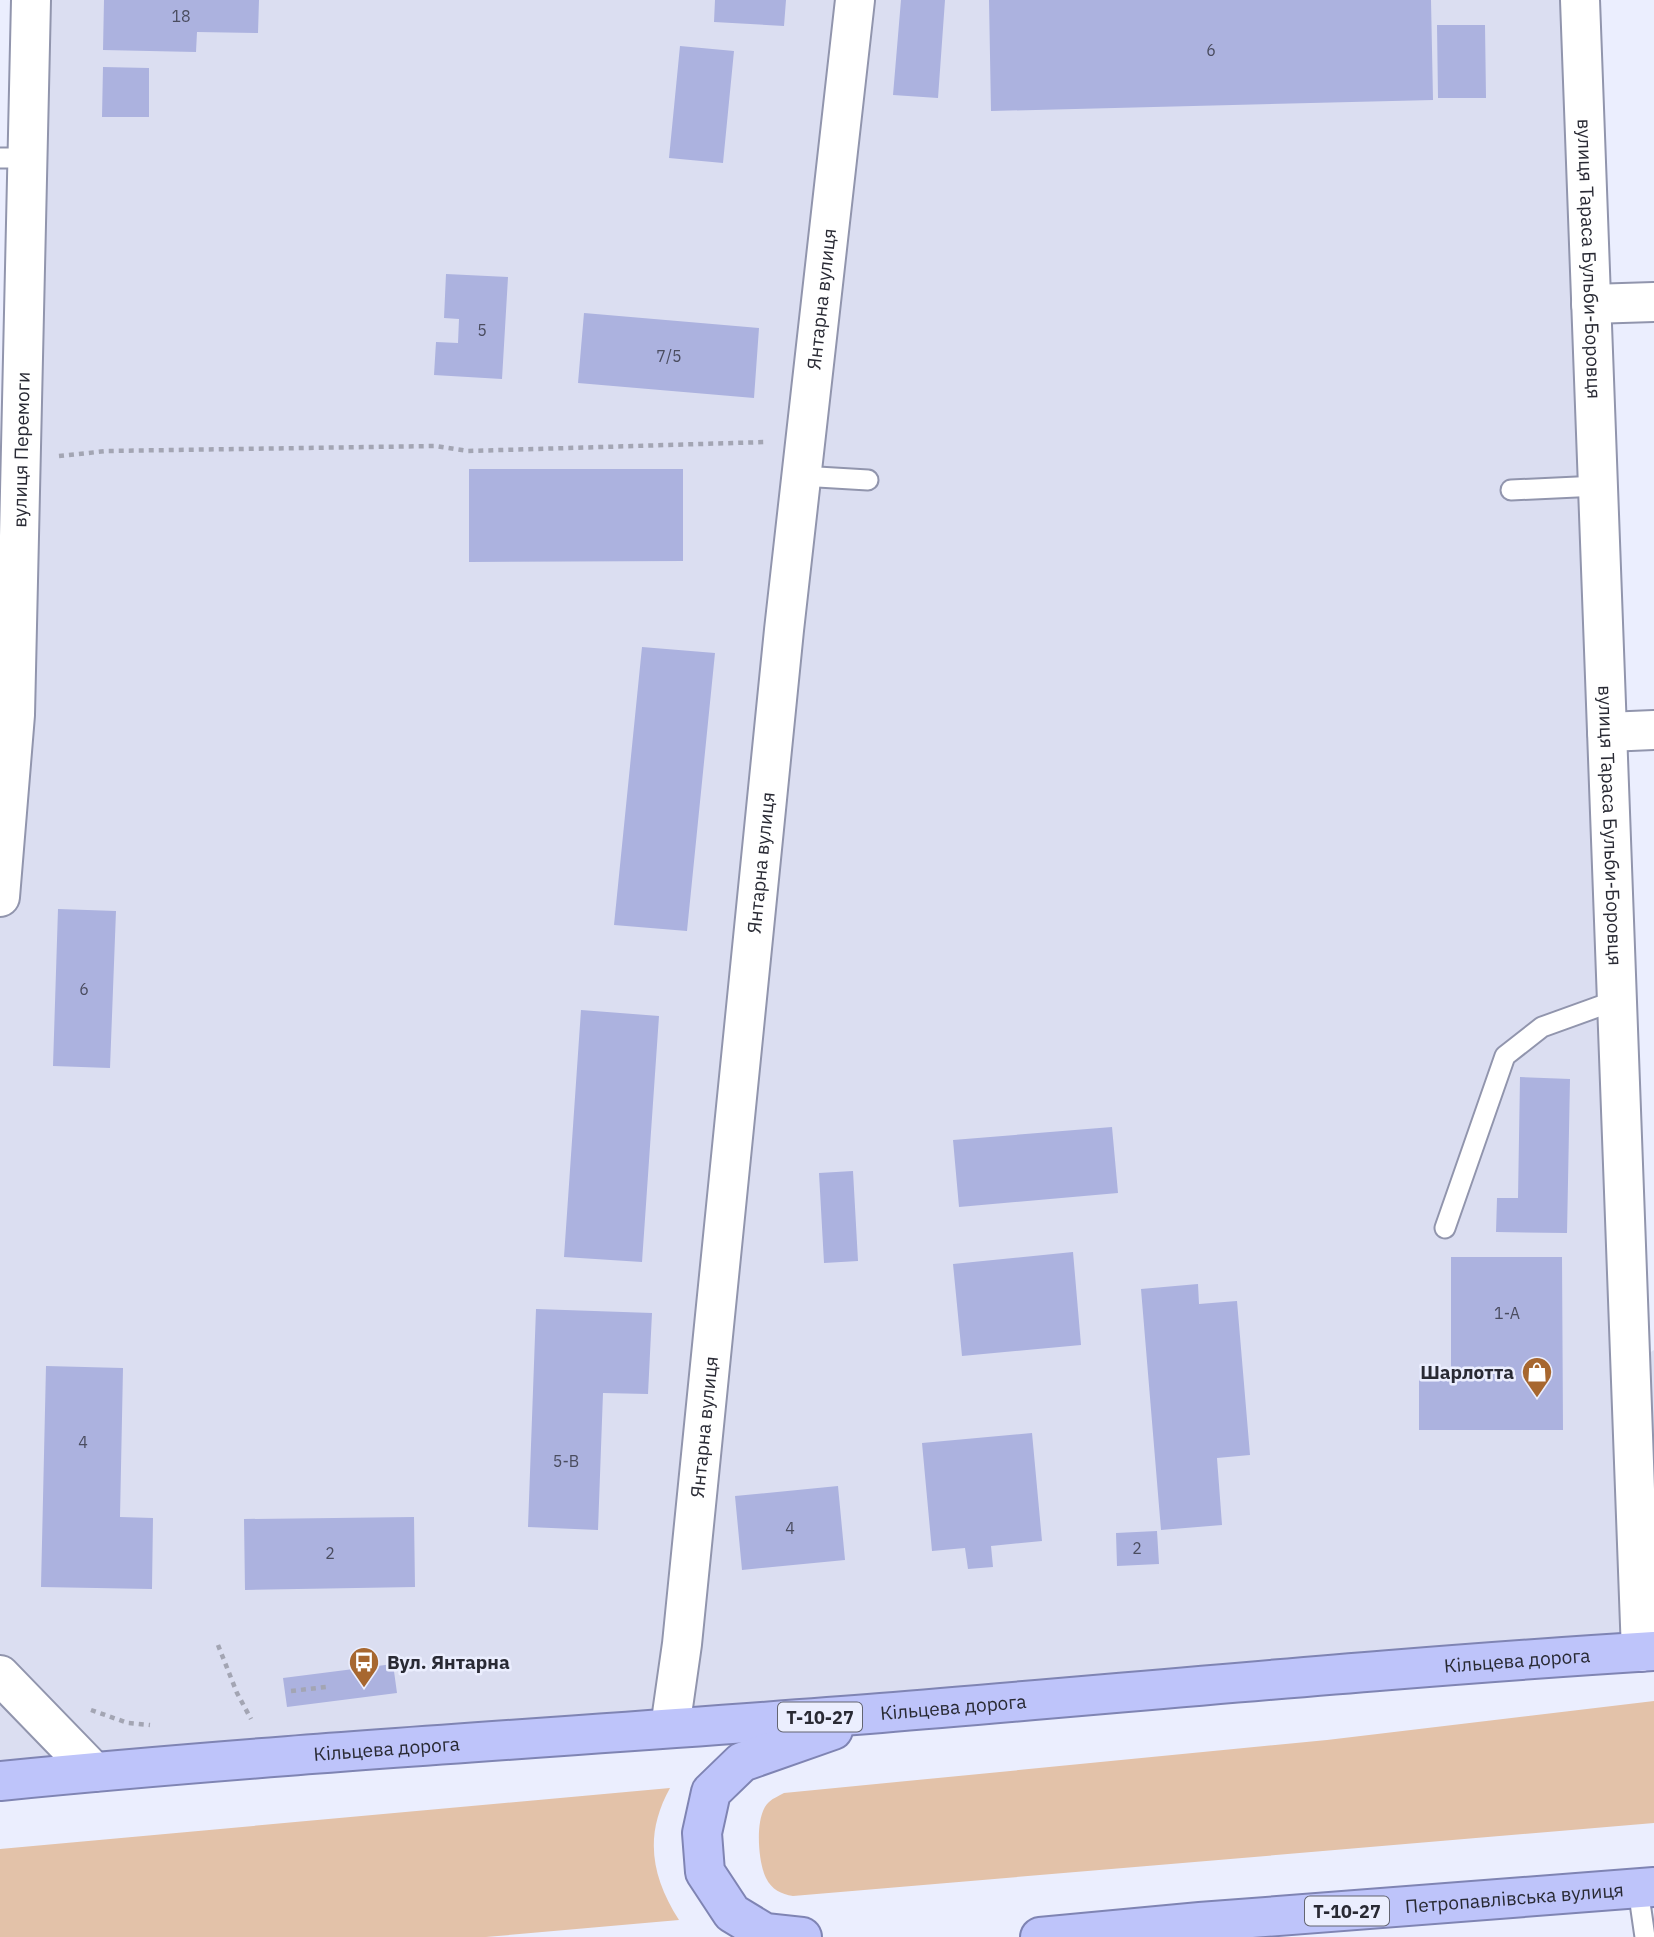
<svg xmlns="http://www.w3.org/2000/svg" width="1654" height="1937" font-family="'IBM Plex Sans',sans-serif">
<rect width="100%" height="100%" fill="#ebeefe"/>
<path fill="#dbdef1" d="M 31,0 L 1580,0 L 1641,1652 L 0,1781 L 0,897 Z
M 1654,1350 L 1654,1434 L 1651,1425 L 1646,1355 Z"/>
<path fill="#e3c2a9" d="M 1654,1701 L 1654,1823 L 793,1896 C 781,1894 772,1890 766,1878 C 758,1862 754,1815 769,1802 C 773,1798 779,1796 784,1793 L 1327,1740 Z
M 670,1788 C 644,1835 651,1876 679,1920 L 486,1937 L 0,1937 L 0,1849 Z"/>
<path fill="#acb2df" d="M 104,0 L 259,0 L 258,33 L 197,32 L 196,52 L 103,50 Z
M 715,0 L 786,0 L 784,26 L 714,22 Z
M 901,0 L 945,0 L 938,98 L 893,95 Z
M 989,0 L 1431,0 L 1433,100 L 991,111 Z
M 1437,25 L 1485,25 L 1486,98 L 1438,98 Z
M 680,46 L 734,51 L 723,163 L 669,158 Z
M 103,67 L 149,68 L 149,117 L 102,117 Z
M 446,274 L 508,277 L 502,379 L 434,375 L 436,342 L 458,343 L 459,319 L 444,318 Z
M 584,313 L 759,328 L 754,398 L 578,383 Z
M 469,469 L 683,469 L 683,561 L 469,562 Z
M 642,647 L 715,653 L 687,931 L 614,925 Z
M 58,909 L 116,911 L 110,1068 L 53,1066 Z
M 581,1010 L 659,1016 L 642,1262 L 564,1257 Z
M 1520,1077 L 1570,1079 L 1567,1233 L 1496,1232 L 1497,1198 L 1518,1198 Z
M 1112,1127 L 1118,1193 L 959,1207 L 953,1140 Z
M 853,1171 L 858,1261 L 824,1263 L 819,1173 Z
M 1073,1252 L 1081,1345 L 962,1356 L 953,1264 Z
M 1451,1257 L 1562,1257 L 1563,1430 L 1419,1430 L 1419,1368 L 1451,1368 Z
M 1198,1284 L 1199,1304 L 1237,1301 L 1250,1455 L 1217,1458 L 1222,1525 L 1161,1530 L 1141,1289 Z
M 536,1309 L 652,1313 L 648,1394 L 603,1393 L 598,1530 L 528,1527 Z
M 46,1366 L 123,1368 L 120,1517 L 153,1518 L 152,1589 L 41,1587 Z
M 1032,1433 L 1042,1541 L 991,1546 L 993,1567 L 968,1569 L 965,1548 L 932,1551 L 922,1443 Z
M 838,1486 L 845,1560 L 742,1570 L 735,1496 Z
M 414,1517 L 415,1587 L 245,1590 L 244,1519 Z
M 1157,1531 L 1159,1564 L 1117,1566 L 1116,1533 Z
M 393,1664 L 397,1693 L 287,1707 L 283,1678 Z"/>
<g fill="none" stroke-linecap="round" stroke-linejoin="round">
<g stroke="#9195ad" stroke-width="23">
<path id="service" d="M 0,158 L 28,158
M 801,476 L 868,480
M 1511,490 L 1598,486
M 1445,1228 L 1505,1056 L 1542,1027 L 1617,1000
M 1638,1889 L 1645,1937"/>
</g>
<g stroke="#9195ad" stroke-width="42">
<g id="minor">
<path id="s1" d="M 1580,0 L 1641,1652"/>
<path d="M 1591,304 L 1654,302"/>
<path d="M 1607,732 L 1654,730"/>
<path id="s2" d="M 0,897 L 15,715 L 31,0"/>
<path d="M 0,1675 L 94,1772"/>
<path id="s3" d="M 670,1728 L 682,1644 L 784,630 L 855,0"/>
</g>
</g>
<g stroke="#7f84b3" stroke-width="42">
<g id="trunk">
<path id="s4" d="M 0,1781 C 293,1752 587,1736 881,1713 C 1139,1692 1396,1667 1654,1651"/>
<path d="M 802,1937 L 765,1933 L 732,1913 L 705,1872 L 702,1833 L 711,1792 L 742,1762 L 833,1730"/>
<path id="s5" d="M 1040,1937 L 1200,1922 L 1654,1887"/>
</g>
</g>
<path stroke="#a3a5b3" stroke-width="4.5" stroke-dasharray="5 5" stroke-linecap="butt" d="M 59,456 L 107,451 L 435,446 L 468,451 L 767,442
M 218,1645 L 237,1693 L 251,1719
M 291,1691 L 326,1687
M 91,1710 L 128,1723 L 150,1725"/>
<use href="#service" stroke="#fff" stroke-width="19"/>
<use href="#minor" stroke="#fff" stroke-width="38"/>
<use href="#trunk" stroke="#bec4fa" stroke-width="38"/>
</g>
<defs>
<g id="shop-pin" transform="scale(1.575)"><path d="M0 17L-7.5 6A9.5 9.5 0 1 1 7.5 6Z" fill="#a7672f" stroke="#ebeefe"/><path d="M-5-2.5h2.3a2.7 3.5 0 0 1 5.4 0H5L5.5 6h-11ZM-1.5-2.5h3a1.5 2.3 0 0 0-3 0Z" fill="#fff"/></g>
<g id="bus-pin" transform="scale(1.575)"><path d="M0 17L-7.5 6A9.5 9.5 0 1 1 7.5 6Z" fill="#a7672f" stroke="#ebeefe"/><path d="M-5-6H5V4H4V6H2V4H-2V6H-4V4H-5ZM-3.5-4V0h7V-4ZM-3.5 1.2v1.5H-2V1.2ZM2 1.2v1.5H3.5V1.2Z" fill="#fff"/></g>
</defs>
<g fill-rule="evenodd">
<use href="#shop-pin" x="1537" y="1372"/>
<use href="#bus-pin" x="364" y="1662"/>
</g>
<g text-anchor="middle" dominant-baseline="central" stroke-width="5" stroke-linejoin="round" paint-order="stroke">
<g font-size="16" fill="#4a4c5f">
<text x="181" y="16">18</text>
<text x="1211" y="50">6</text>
<text x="482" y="330">5</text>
<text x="669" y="356">7/5</text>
<text x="84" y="989">6</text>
<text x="1507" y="1313">1-А</text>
<text x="83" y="1442">4</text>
<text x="566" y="1461">5-В</text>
<text x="790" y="1528">4</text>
<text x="1137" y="1548">2</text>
<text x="330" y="1553">2</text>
</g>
<g fill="#ebeefe" stroke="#636571" stroke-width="2">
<rect x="778" y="1702.5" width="84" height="29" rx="5"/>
<rect x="1305" y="1896.5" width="84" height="29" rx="5"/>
</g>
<g font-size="18" font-weight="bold" fill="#292a34">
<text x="820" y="1717">Т-10-27</text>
<text x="1347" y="1911">Т-10-27</text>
</g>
<g font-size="19" fill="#292a34" stroke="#ebeefe">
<text stroke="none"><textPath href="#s1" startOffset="259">вулиця Тараса Бульби-Боровця</textPath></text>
<text stroke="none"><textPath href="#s3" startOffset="1437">Янтарна вулиця</textPath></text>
<text stroke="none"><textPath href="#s2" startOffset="448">вулиця Перемоги</textPath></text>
<text stroke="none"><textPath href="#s1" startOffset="826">вулиця Тараса Бульби-Боровця</textPath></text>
<text stroke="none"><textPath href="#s3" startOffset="870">Янтарна вулиця</textPath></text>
<text stroke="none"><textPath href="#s3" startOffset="303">Янтарна вулиця</textPath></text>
<text stroke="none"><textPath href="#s4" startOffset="1522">Кільцева дорога</textPath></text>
<text stroke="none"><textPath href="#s4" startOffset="956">Кільцева дорога</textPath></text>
<text stroke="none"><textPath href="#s4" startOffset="388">Кільцева дорога</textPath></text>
<text stroke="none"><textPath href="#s5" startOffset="476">Петропавлівська вулиця</textPath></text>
</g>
<g font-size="19" font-weight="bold" fill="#292a34" stroke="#ebeefe" text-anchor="end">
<text x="1514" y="1372">Шарлотта</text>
<text x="387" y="1662" text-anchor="start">Вул. Янтарна</text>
</g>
</g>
</svg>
